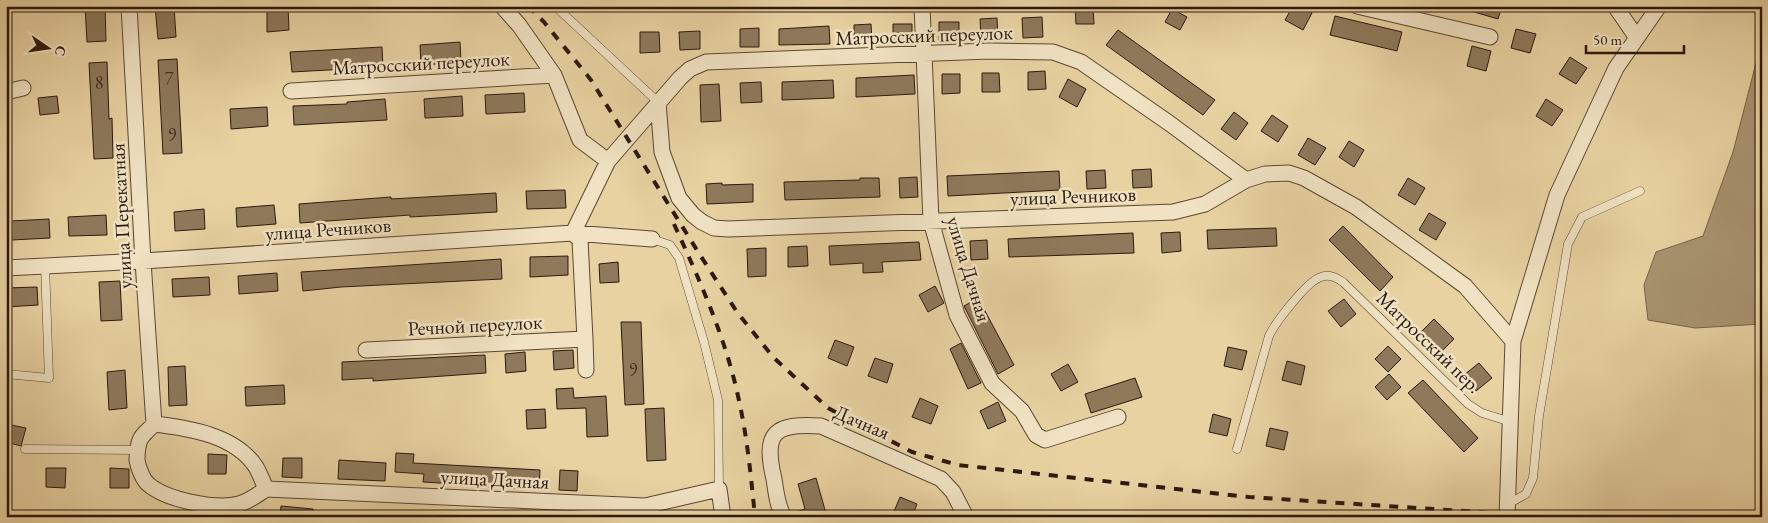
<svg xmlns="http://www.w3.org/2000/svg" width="1768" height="523" font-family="'EB Garamond',serif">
<rect width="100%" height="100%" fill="#e8d2a2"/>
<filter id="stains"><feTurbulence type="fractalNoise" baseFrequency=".004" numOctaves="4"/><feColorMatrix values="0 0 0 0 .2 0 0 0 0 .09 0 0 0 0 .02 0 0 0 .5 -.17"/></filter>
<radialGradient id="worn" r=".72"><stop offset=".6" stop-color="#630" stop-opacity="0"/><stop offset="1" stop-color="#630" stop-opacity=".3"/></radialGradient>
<path fill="#a89370" stroke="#766249" d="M 1762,40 L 1762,324 L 1695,328 L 1648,320 L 1644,285 L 1656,252 L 1703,236 L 1733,152 Z"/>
<path fill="#8e795b" stroke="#2c190e" d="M 85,6 L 105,6 L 106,41 L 87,42 Z
M 155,6 L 174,6 L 176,37 L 158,39 Z
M 267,6 L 288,6 L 289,30 L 267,32 Z
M 1075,6 L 1093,6 L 1094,24 L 1076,24 Z
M 1293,6 L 1301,6 L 1312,13 L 1303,30 L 1285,20 Z
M 1465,6 L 1502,6 L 1498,19 L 1464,9 Z
M 1172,9 L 1187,17 L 1180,30 L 1165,22 Z
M 1335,16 L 1402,32 L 1397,51 L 1330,35 Z
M 1042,17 L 1043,37 L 1023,38 L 1022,18 Z
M 997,18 L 998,39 L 981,39 L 980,19 Z
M 939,22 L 959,22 L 959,42 L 939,42 Z
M 871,24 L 872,43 L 854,44 L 854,25 Z
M 893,24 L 912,24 L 912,43 L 893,43 Z
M 829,26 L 830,44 L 779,45 L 779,29 Z
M 759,28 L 759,47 L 740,47 L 740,29 Z
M 1516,29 L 1536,34 L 1530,53 L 1511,48 Z
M 1118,30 L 1215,100 L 1203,115 L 1106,45 Z
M 700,31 L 700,49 L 680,50 L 679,32 Z
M 640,32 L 659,32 L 660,52 L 640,53 Z
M 460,42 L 461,62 L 421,65 L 420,45 Z
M 1472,46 L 1491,51 L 1486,71 L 1467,66 Z
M 382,47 L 383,67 L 292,72 L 290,52 Z
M 1570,57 L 1587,68 L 1576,84 L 1559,74 Z
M 177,59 L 182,153 L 163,154 L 158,60 Z
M 107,62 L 109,119 L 112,118 L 113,158 L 94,159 L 89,63 Z
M 1045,71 L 1046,89 L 1028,90 L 1028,72 Z
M 982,73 L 999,73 L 1000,92 L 982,92 Z
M 942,74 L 960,74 L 960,93 L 942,94 Z
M 914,75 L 915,94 L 856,97 L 856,78 Z
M 1068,79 L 1086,89 L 1077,107 L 1059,97 Z
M 833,80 L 834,98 L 782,100 L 782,82 Z
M 761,82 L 762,102 L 741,103 L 740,83 Z
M 719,84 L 721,121 L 701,122 L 700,85 Z
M 524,93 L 525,112 L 486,114 L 485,95 Z
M 57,96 L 59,113 L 40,115 L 38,98 Z
M 462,96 L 463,116 L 425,118 L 424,99 Z
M 385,99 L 387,120 L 294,125 L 293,106 L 347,104 L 347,102 Z
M 1546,99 L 1563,110 L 1552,126 L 1536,116 Z
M 267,107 L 268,126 L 231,129 L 230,109 Z
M 1234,112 L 1248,123 L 1236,140 L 1221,129 Z
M 1272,115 L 1288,126 L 1278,142 L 1261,131 Z
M 1308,138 L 1326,148 L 1315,165 L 1298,155 Z
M 1349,141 L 1364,150 L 1354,167 L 1339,157 Z
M 1151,169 L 1152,187 L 1133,188 L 1132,170 Z
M 1105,170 L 1106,188 L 1087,189 L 1086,171 Z
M 1059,171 L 1060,190 L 948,196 L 947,176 Z
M 917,177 L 918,197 L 900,198 L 899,178 Z
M 860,178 L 879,178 L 880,197 L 785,200 L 784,182 L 860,180 Z
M 1408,178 L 1425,188 L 1415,205 L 1398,195 Z
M 722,183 L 722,185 L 753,184 L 753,202 L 707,204 L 706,184 Z
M 565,190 L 566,208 L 527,209 L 526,191 Z
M 496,193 L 497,212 L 410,217 L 410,215 L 300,223 L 299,204 L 391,197 L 391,199 Z
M 274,205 L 276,224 L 237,227 L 236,208 Z
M 204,209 L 205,229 L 175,231 L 174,212 Z
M 1429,213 L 1446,223 L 1436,240 L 1419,230 Z
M 106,215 L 107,235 L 69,236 L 68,217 Z
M 49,219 L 50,238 L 12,240 L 11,221 Z
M 1343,226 L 1393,277 L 1380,291 L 1329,240 Z
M 1276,228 L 1277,246 L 1208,249 L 1207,230 Z
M 1180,232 L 1181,251 L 1162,253 L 1161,233 Z
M 1133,233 L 1134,253 L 1009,257 L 1008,239 Z
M 987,240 L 988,259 L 971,260 L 970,241 Z
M 919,242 L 921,260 L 882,262 L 883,272 L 863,273 L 863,263 L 830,265 L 829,246 Z
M 807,246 L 808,266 L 788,267 L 788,247 Z
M 766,248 L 766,276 L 748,277 L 747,249 Z
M 568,256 L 568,275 L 530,277 L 530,257 Z
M 501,259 L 502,279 L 341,287 L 303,291 L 301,272 Z
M 618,262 L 619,282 L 600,283 L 599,264 Z
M 277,273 L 278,291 L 239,294 L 238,276 Z
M 209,277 L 210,295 L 173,297 L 172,279 Z
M 120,281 L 122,320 L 101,321 L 99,282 Z
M 935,286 L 944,303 L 928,312 L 919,295 Z
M 37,287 L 38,305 L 6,307 L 6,288 Z
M 978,298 L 1014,365 L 998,374 L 964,306 Z
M 1344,299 L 1356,314 L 1341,327 L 1328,311 Z
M 1434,319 L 1454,339 L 1440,353 L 1420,333 Z
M 621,322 L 641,322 L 644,404 L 625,405 Z
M 835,340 L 854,347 L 847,366 L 828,358 Z
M 961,343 L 981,383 L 968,389 L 950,349 Z
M 1388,346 L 1401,359 L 1388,372 L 1375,359 Z
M 1228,347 L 1247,351 L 1242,370 L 1224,366 Z
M 573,350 L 574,368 L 554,370 L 553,351 Z
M 525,352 L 526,371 L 506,373 L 505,354 Z
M 485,355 L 486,373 L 373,381 L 373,378 L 342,380 L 342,362 Z
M 875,358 L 893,364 L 887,383 L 868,376 Z
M 1287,361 L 1305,366 L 1301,385 L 1282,380 Z
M 1479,363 L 1492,378 L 1476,391 L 1464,375 Z
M 1068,364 L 1078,382 L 1061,391 L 1051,374 Z
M 185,366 L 187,405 L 169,406 L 168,367 Z
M 125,370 L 127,408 L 109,410 L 107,372 Z
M 1389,374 L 1401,387 L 1387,400 L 1375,387 Z
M 1135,378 L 1142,397 L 1091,413 L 1085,394 Z
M 1423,380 L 1478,438 L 1464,452 L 1408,393 Z
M 284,385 L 285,404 L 246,406 L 245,387 Z
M 573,388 L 574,398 L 606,396 L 608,436 L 587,437 L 586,408 L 557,409 L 556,389 Z
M 920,398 L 938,406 L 931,424 L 912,417 Z
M 998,402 L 1006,421 L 988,429 L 980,411 Z
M 664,408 L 666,460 L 647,461 L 645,409 Z
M 545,409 L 546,428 L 527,429 L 526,410 Z
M 1213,414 L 1231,419 L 1227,436 L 1209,432 Z
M 6,424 L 26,428 L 21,446 L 6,442 Z
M 1270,428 L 1288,432 L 1284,450 L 1266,446 Z
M 396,453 L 414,454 L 413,463 L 540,470 L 539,489 L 472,486 L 472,485 L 423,482 L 424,474 L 395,472 Z
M 208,454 L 227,455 L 226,474 L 208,474 Z
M 283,458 L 302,458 L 302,478 L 282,477 Z
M 339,460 L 386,463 L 385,481 L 338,479 Z
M 46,468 L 66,468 L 65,488 L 46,487 Z
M 110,468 L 129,469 L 129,488 L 110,488 Z
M 560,470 L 578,471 L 577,491 L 559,490 Z
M 816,478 L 827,517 L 793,517 L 792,513 L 805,509 L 798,484 Z
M 900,497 L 917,504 L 912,517 L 900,517 L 893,514 Z
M 281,506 L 313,509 L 313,517 L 280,517 Z"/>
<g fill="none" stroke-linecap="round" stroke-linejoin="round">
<g stroke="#5b4733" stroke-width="9">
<path id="lane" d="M 555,6 L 658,102
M 652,239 L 670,245 L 679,258 L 704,342 L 718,400 L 719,489
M 6,374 L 49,378 L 45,265
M 25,449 L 136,450
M 1237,449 L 1269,336 C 1275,323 1307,281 1321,277 C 1330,274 1335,277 1343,282 L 1468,404 L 1482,413 L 1511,422
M 1508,504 L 1526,494 L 1533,478 L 1539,416 L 1568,244 L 1582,217 L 1640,191"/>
</g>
<g stroke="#5b4733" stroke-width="17">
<path id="street" d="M 129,6 L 143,261 L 154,424
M 502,6 L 519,25 L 554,75 L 580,140 L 608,161
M 922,6 L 931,221 L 957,315 L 992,383 L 1022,411 L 1036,435 L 1045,440 L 1118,417
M 1357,6 L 1490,37
M 1615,6 L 1637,38
M 291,91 L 554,75
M 6,92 L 23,88
M 658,102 L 662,152 L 679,198 L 693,215 L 702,222 L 714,228 L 728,229 L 1173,212 L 1205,204 L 1246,180 L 1265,174 L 1289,173 L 1304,178 L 1356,207 L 1465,286 L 1513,341
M 573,233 L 652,239
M 6,268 L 143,261 L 573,233 L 608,161 L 680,78 L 690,69 L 706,62 L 989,51 L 1053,52 L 1081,62 L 1169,123 L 1246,180
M 585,339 L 586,370
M 366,350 L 585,339 L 580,240 L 573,233
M 154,424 C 189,428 235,435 256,467 C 260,474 263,482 266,489 C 257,495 250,501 239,504 C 216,510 166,500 148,484 C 143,480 138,467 137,460 C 137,453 137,445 141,438 C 144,433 150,429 154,424 Z
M 266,489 L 645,506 L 719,489 L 723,517
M 784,517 C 777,506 776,491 774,479 C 763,432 774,423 821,426 L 941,479 L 953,492 L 966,517
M 1507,517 L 1513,341 L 1557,195 L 1616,68 L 1659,6"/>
</g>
<use href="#lane" stroke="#f0e2c3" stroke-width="8"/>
<use href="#street" stroke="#f0e2c3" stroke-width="15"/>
<path stroke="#2c190e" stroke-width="4" stroke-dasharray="9 9" stroke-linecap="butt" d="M 528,6 L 544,22 L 591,80 L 700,255 L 737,312 L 773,357 L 828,408 L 912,452 L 958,465 L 1249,497 L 1555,517
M 674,224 C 699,279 725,336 738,396 C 747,435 751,476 755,517
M 1740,517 L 1762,512"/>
</g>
<g text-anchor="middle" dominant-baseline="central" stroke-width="5" stroke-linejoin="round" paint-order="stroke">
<g font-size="18" fill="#443121">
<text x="169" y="78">7</text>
<text x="99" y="82">8</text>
<text x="172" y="134">9</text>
<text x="633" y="369">9</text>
</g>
<g font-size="20" fill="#2c190e" stroke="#f0e2c3">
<text transform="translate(924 35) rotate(-2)">Матросский переулок</text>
<text transform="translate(421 63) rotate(-3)">Матросский переулок</text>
<text transform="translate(1073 196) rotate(-2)">улица Речников</text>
<text transform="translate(121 216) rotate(-93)">улица Перекатная</text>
<text transform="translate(328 229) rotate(-4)">улица Речников</text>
<text transform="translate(969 269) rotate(73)">улица Дачная</text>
<text transform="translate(475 325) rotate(-3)">Речной переулок</text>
<text transform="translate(1429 342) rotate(44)">Матросский пер.</text>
<text transform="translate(862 422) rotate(23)">Дачная</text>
<text transform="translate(495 479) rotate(3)">улица Дачная</text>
</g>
</g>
<rect width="1768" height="523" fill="none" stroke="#e8d2a2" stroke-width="25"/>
<rect x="8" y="8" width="1753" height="508" fill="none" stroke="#2c190e" stroke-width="2.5"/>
<rect x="12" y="12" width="1743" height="498" fill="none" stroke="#2c190e"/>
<g transform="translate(48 48) rotate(103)" stroke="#f0e2c3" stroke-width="4" paint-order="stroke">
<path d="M0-4L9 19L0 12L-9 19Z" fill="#2c190e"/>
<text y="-8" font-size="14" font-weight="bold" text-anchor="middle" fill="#2c190e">С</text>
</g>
<path d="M1586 45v8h98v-8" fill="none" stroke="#2c190e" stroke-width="2.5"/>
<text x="1593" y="45" font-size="15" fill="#2c190e" stroke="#f0e2c3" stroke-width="4" paint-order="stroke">50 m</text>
<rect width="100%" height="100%" filter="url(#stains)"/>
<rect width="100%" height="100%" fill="url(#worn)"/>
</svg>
